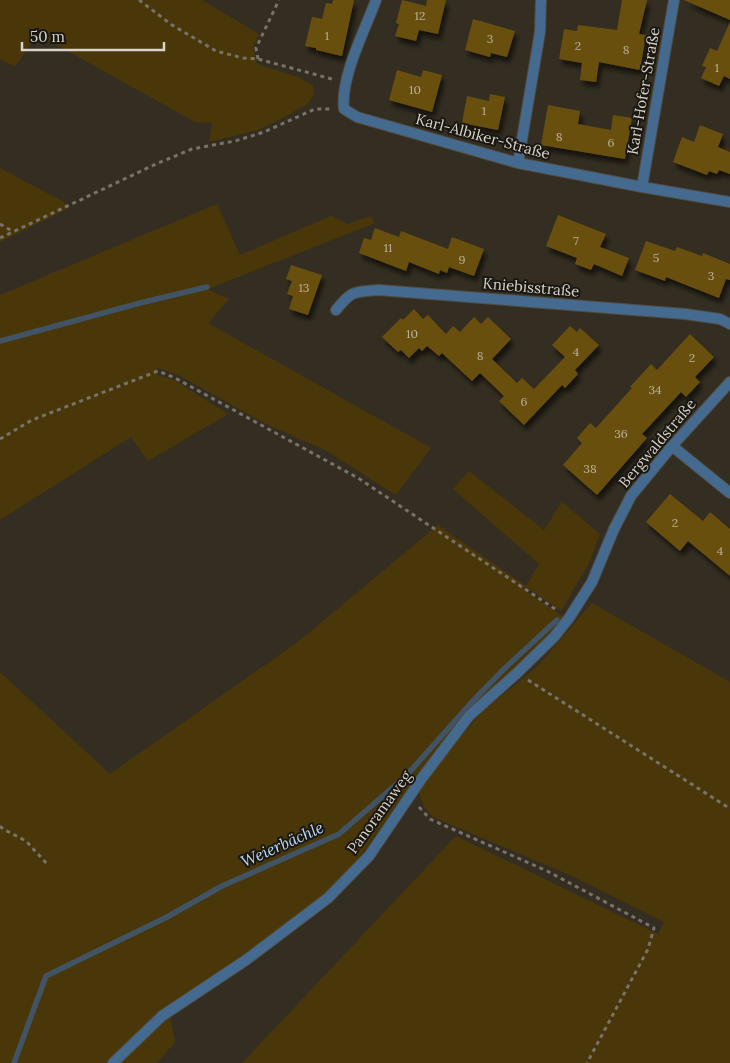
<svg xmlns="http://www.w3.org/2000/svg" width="730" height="1063" font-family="Lora,serif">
<defs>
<filter id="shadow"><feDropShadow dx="3" dy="5.5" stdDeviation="2.5" flood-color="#0009"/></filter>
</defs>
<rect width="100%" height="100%" fill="#342e22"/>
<path fill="#493709" d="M 0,0 L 202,0 L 259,34 L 253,46 L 257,64 L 298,77 L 313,85 L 314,94 L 308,104 L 279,120 L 258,130 L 209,142 L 212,123 L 195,122 L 37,34 L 15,67 L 0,59 Z
M 0,168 L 66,203 L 69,208 L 0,242 Z
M 217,204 L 240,255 L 331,216 L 348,224 L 370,216 L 375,223 L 208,289 L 229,299 L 208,323 L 431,448 L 396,495 L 325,450 L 266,424 L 182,377 L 157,367 L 157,375 L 174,380 L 228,414 L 148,461 L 131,437 L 0,520 L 0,295 Z
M 469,471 L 544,530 L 562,502 L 600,534 L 589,563 L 561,611 L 526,587 L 524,590 L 565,618 L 553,632 L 489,694 L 450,735 L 428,761 L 367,847 L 342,879 L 293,920 L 241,958 L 162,1012 L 107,1063 L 0,1063 L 0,672 L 110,774 L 299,641 L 438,525 L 526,586 L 539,564 L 453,489 Z
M 592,603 L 730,682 L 730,1063 L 242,1063 L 456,836 L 658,934 L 664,922 L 572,876 L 433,817 L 424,807 L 419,793 L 437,764 L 483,711 L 537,667 Z
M 170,1016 L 175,1042 L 157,1063 L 120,1063 Z"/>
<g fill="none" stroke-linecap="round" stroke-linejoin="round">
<path stroke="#415465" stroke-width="5.5" d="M 0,341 L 140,303 L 207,287
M 14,1063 L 46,976 L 167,917 L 222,886 L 339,834 L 406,776 L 470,704 L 504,669 L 557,620"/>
</g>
<path fill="#684f0e" filter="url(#shadow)" d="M 333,0 L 354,0 L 342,56 L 316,50 L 316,48 L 305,46 L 312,17 L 322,19 L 326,3 L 332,4 Z
M 402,0 L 426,6 L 427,0 L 446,0 L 438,34 L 419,30 L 416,41 L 395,36 L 399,24 L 396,23 Z
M 622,0 L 647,0 L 639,34 L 646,35 L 640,70 L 599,62 L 596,82 L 580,80 L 582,63 L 559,59 L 564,29 L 577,31 L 578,25 L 617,30 Z
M 684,0 L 730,0 L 730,20 Z
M 473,19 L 515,31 L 507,57 L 491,53 L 490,57 L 465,50 Z
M 730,22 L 730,79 L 724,76 L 719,86 L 701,78 L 706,67 L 702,66 L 710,48 L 717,51 Z
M 397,70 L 421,77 L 423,70 L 442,75 L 432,112 L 389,100 Z
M 490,94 L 505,97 L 498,130 L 462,123 L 467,96 L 489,101 Z
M 548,105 L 580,111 L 578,124 L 611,130 L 613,115 L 632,118 L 625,159 L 541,145 Z
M 700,125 L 723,134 L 718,147 L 730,152 L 730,174 L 719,170 L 717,174 L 709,171 L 707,175 L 673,162 L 682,137 L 694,142 Z
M 558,215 L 606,234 L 600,247 L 629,258 L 622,276 L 594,264 L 591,270 L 575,264 L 577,258 L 546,246 Z
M 375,228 L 399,237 L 401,231 L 448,249 L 452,237 L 484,249 L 474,276 L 449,267 L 447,273 L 440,270 L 439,274 L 409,262 L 406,271 L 359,253 L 364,238 L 371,240 Z
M 646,241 L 675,251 L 677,247 L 702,256 L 703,253 L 730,264 L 730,280 L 726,279 L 719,298 L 666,277 L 665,281 L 635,270 Z
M 291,265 L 322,275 L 308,315 L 289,309 L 293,296 L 287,294 L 292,281 L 286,279 Z
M 414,309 L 423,319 L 428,315 L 446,334 L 453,326 L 460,332 L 474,317 L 481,324 L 488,317 L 511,339 L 492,359 L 517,383 L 522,378 L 534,389 L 565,357 L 552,345 L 570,326 L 577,332 L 580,328 L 599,345 L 575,370 L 578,374 L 565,388 L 562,385 L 524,425 L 499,401 L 504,396 L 480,373 L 472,381 L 442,353 L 439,356 L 427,346 L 422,351 L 419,348 L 409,358 L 401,350 L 398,352 L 382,337 L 401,318 L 403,320 Z
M 690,334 L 714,357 L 695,377 L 700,382 L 686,397 L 681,392 L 642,434 L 647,438 L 597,495 L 563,465 L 582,443 L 577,438 L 590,423 L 596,428 L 632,388 L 630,387 L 651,364 L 657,370 Z
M 670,494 L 703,521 L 710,512 L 730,529 L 730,576 L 688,541 L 680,551 L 646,522 Z"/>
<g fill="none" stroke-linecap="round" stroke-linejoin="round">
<g stroke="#514c40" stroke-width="12">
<path id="lane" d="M 113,1063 L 162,1016 L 246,960 L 328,898 L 369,856 L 422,778 L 469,716 L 517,673 L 554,637 L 569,618 L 592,582 L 614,529"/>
</g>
<g stroke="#514c40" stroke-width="12">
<path id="street" d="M 376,0 C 365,30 340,78 344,109 L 357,117 L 518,163 L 642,187 L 730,202
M 518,163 L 540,32 L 541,0
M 642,187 L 674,0
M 336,310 C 352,290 354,292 379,290 L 685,314 L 720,319 L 730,324
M 672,446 L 730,493
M 614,529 L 631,496 L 672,446 L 730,382"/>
</g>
<path stroke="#787268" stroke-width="3" stroke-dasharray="4 4" stroke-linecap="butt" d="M 139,0 L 172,25 L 216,51 L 243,58 L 258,59 L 332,79
M 258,59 L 256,48 L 279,0
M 0,224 L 12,231
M 0,238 L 156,164 L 192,149 L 235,141 L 264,132 L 315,109 L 330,109
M 0,439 L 32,420 L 158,371 L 175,378 L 358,478 L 558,611
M 528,680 L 729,808
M 419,807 L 430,819 L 547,871 L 654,928 L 648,949 L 587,1063
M 0,826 L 3,829 L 26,841 L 48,865"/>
<use href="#lane" stroke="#446a90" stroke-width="10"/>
<use href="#street" stroke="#446a90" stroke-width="10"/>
</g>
<g text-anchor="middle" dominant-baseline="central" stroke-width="4" stroke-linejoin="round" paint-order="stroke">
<g font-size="12" fill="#bbb29c">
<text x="420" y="15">12</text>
<text x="327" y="35">1</text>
<text x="490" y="38">3</text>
<text x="578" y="45">2</text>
<text x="626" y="49">8</text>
<text x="717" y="67">1</text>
<text x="415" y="89">10</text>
<text x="484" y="110">1</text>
<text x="559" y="136">8</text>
<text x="611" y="142">6</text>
<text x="576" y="240">7</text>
<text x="388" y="247">11</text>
<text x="656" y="257">5</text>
<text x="462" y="259">9</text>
<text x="711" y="275">3</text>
<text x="304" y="287">13</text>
<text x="412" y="333">10</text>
<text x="576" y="351">4</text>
<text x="480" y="355">8</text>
<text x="692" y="357">2</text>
<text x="655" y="389">34</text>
<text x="524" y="401">6</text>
<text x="621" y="433">36</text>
<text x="590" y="468">38</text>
<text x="675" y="522">2</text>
<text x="720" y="550">4</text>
</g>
<g font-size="15" fill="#d7d3cb" stroke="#1a1711">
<text transform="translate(643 91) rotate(-80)">Karl-Hofer-Straße</text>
<text transform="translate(483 136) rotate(15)">Karl-Albiker-Straße</text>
<text transform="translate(531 287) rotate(5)">Kniebisstraße</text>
<text transform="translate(657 443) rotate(-50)">Bergwaldstraße</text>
<text transform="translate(379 812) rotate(-54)">Panoramaweg</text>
</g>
<g font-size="16" font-style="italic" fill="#bad9f8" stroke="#1a1711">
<text transform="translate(282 844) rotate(-24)">Weierbächle</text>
</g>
</g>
<path d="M22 42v8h142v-8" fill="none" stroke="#d7d3cb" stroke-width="2.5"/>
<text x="30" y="42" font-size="15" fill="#d7d3cb" stroke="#1a1711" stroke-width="4" paint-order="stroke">50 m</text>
</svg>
